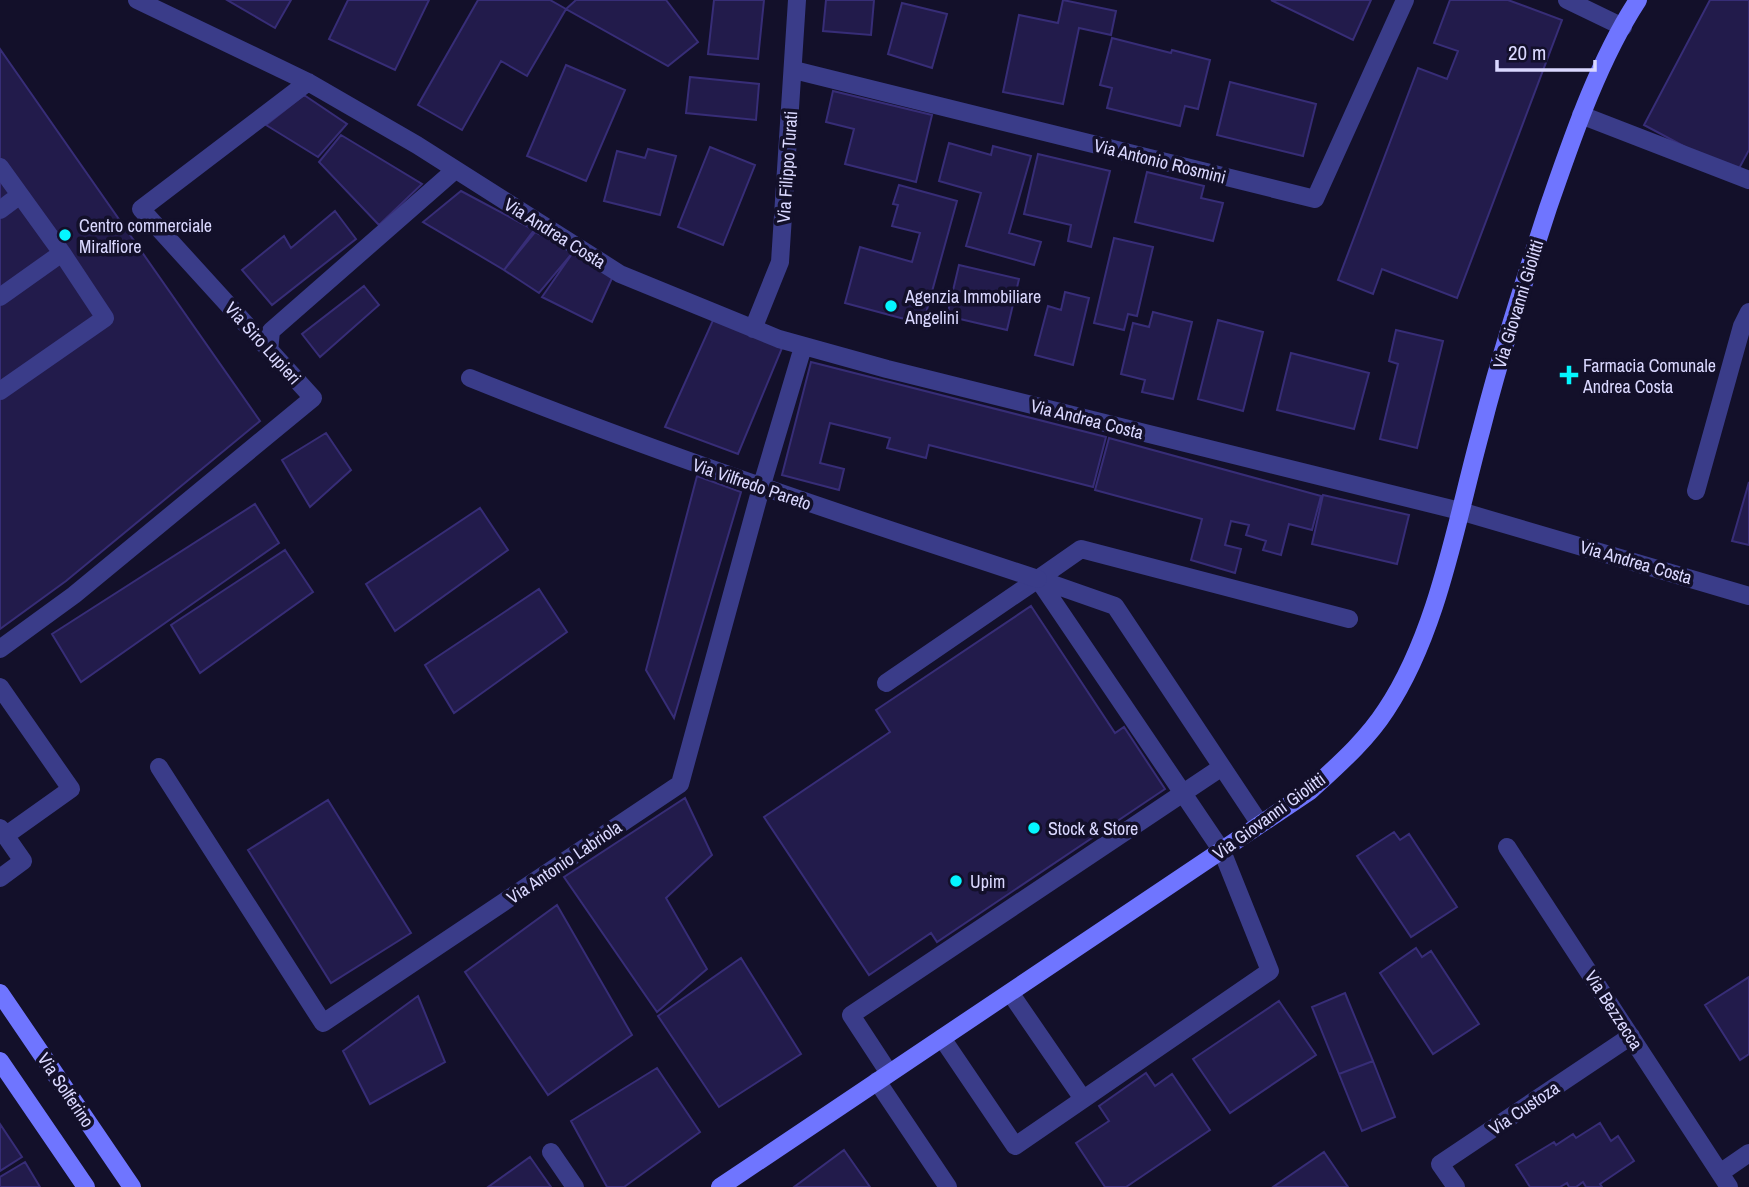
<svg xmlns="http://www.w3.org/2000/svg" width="1749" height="1187" font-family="'Archivo Narrow',sans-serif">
<rect width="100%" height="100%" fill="#13102a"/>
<path fill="#221b4b" stroke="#372d77" stroke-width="2" d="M 227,0 L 291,0 L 275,28 Z
M 348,0 L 429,0 L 395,70 L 329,39 Z
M 478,0 L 550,0 L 566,9 L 527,76 L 501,61 L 462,130 L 418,105 Z
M 576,0 L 666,0 L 698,42 L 668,66 L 566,9 Z
M 714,0 L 764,0 L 758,59 L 708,54 Z
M 826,0 L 874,0 L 871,35 L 823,31 Z
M 1063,0 L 1116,11 L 1111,35 L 1079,28 L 1063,104 L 1003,92 L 1019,15 L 1058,23 Z
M 1271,0 L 1371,0 L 1353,40 Z
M 1450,0 L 1508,0 L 1562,20 L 1457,298 L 1382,269 L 1373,294 L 1338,280 L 1418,68 L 1447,79 L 1458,51 L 1434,43 Z
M 1710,0 L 1749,0 L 1749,150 L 1736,174 L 1644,125 Z
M 902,3 L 947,14 L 932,68 L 888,54 Z
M 1112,38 L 1171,53 L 1172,50 L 1210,60 L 1198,109 L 1185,106 L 1180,126 L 1107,108 L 1112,88 L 1100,85 Z
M 0,49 L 260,421 L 66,581 L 0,629 Z
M 566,65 L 625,90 L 586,181 L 527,156 Z
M 690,77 L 759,84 L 756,120 L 686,113 Z
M 1230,82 L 1316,104 L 1303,156 L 1217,135 Z
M 833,91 L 932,115 L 916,182 L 845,164 L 854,129 L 826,122 Z
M 304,95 L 347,124 L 318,157 L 266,125 Z
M 341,135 L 422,184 L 379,225 L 319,162 Z
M 949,143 L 991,155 L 993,146 L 1031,156 L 1009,233 L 1041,242 L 1034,265 L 966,246 L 981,193 L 939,181 Z
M 710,147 L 755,165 L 723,245 L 678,227 Z
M 648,149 L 676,156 L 660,215 L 604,201 L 617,151 L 645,158 Z
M 1038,154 L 1110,171 L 1091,247 L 1068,241 L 1071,225 L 1024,214 Z
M 1147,172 L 1204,186 L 1201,198 L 1223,203 L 1213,241 L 1135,222 Z
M 899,185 L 957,201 L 923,324 L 845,303 L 860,247 L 912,262 L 920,233 L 892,226 L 898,205 L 893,204 Z
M 461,191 L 534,230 L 504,270 L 423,222 Z
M 335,211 L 356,239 L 272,305 L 242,270 L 284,236 L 291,248 Z
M 535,232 L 574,251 L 539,293 L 504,270 Z
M 1114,238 L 1153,247 L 1137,316 L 1128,314 L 1124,330 L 1094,323 Z
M 574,251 L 613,276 L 592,322 L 542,297 Z
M 959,265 L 1019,279 L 1007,330 L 947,316 Z
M 364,286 L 379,305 L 320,357 L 302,334 Z
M 1065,292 L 1089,298 L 1073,365 L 1035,355 L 1048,306 L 1061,310 Z
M 1153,312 L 1192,322 L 1173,399 L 1142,392 L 1145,380 L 1121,374 L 1133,323 L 1149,327 Z
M 714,318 L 782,348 L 738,454 L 665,427 Z
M 1218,320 L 1263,332 L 1243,411 L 1198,399 Z
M 1396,330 L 1443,341 L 1417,448 L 1380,439 L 1398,364 L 1389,361 Z
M 1291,353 L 1369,373 L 1354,429 L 1277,410 Z
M 811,362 L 1106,437 L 1093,487 L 929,445 L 926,458 L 887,448 L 890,438 L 830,423 L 820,463 L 844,469 L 839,490 L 782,475 Z
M 326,433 L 351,470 L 310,507 L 282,460 Z
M 1109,438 L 1321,496 L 1312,530 L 1289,524 L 1281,555 L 1263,550 L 1266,541 L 1246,535 L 1249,525 L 1231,521 L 1225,545 L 1241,549 L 1235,573 L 1191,560 L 1202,519 L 1095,490 Z
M 697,476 L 741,492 L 674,718 L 646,670 Z
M 1749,482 L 1749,545 L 1732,541 Z
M 1323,495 L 1409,515 L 1397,564 L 1312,544 Z
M 255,504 L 279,543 L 81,682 L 52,634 Z
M 480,508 L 508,550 L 395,631 L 366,584 Z
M 285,550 L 313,592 L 200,673 L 171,625 Z
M 539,589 L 567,632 L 454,713 L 425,665 Z
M 1031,606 L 1115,733 L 1124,727 L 1165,789 L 937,942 L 931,933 L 869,975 L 764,817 L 890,732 L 876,710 Z
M 685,798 L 712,855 L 666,898 L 707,969 L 657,1012 L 564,877 Z
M 328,800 L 411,933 L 331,983 L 248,850 Z
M 1394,832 L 1400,840 L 1409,834 L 1457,907 L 1411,937 L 1357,856 Z
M 557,905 L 632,1035 L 548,1095 L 465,972 Z
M 1416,948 L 1422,957 L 1431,951 L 1479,1024 L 1433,1054 L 1380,973 Z
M 741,958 L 801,1054 L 719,1107 L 658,1016 Z
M 1749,977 L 1749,1054 L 1740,1060 L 1705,1005 Z
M 1345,993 L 1373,1061 L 1339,1074 L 1312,1007 Z
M 418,996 L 445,1062 L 370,1104 L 343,1051 Z
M 1279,1001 L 1316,1055 L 1230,1113 L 1193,1059 Z
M 1373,1061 L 1395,1117 L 1362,1131 L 1339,1074 Z
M 657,1068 L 700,1132 L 624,1187 L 607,1187 L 571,1121 Z
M 1146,1073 L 1155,1086 L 1172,1074 L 1210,1130 L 1126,1187 L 1105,1187 L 1076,1143 L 1109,1121 L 1099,1106 Z
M 1600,1123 L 1611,1141 L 1618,1136 L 1634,1161 L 1600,1184 L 1602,1187 L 1586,1187 L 1583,1182 L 1576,1187 L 1569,1187 L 1567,1183 L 1560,1187 L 1530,1187 L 1516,1165 L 1554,1142 L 1556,1145 L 1573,1134 L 1576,1138 Z
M 0,1124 L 22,1157 L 0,1171 Z
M 844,1150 L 870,1187 L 794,1187 Z
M 1324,1152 L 1348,1187 L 1273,1187 Z
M 530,1157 L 551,1187 L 488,1187 Z
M 25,1162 L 40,1187 L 0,1187 L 0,1177 Z"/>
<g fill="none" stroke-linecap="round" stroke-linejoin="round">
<path stroke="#3a3c89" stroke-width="18" d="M 1581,115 L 1749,180
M 0,167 L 62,253 L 105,318 L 0,391
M 0,210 L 20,195
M 0,297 L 62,253
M 1696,491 L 1742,326 L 1749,312
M 886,683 L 1038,579 L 1115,606 L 1260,824
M 0,687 L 71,789 L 5,836
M 0,828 L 23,861 L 0,878
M 1011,994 L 1083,1099
M 942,1038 L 1015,1146 L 1270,971 L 1222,851 L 1038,579 L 1081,549 L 1349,619
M 889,1073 L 851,1015 L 1222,767
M 551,1152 L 575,1187"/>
<path stroke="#3a3c89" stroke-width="18" d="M 137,0 L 308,82 L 417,145 L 620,274 L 779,339 L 887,369 L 1460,511 L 1749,596
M 1567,0 L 1623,27
M 794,70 L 1315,199 L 1405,0
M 753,329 L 780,262 L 797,0
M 269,351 L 271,331 L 455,170
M 470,378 C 656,453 846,516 1038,579
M 0,649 L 74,595 L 313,398 L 141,209 L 308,82
M 159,767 L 323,1023 L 680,784 L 761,488 L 803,347
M 1507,847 L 1729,1187
M 877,1081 L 948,1187
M 1720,1173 L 1749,1153
M 1456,1187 L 1440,1164 L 1631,1036"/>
<path stroke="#6f75ff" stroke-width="18" d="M 0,993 L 132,1187
M 0,1061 L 86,1187
M 720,1187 L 1310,791 C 1337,766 1366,741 1386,710 C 1438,632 1456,522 1481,431 C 1500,356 1524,282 1548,208 C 1572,139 1598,61 1638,0"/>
</g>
<g fill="#04f6ff" stroke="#13102a" stroke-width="2.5">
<circle cx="65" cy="235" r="7"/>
<circle cx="891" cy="306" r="7"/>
<path d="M1565.5 364.5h7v7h7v7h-7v7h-7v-7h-7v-7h7z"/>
<circle cx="1034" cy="828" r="7"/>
<circle cx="956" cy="881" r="7"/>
</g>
<g text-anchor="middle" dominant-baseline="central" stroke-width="7" stroke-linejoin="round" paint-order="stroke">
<g font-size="18" fill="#dad8ff" stroke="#13102a">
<text transform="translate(1160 161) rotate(14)">Via Antonio Rosmini</text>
<text transform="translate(787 167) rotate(-86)">Via Filippo Turati</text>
<text transform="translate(555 233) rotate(32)">Via Andrea Costa</text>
<text transform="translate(1518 304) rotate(-73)">Via Giovanni Giolitti</text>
<text transform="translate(263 343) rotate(48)">Via Siro Lupieri</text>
<text transform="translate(1087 419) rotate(14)">Via Andrea Costa</text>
<text transform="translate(752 484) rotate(19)">Via Vilfredo Pareto</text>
<text transform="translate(1636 562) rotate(16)">Via Andrea Costa</text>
<text transform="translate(1269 816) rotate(-36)">Via Giovanni Giolitti</text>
<text transform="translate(564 862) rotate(-34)">Via Antonio Labriola</text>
<text transform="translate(1614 1010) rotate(57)">Via Bezzecca</text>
<text transform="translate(66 1090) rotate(56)">Via Solferino</text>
<text transform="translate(1524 1108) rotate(-34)">Via Custoza</text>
</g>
<g font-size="18" fill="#dad8ff" stroke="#13102a" text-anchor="start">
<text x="79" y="225">Centro commerciale<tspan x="79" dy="21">Miralfiore</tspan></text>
<text x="905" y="296">Agenzia Immobiliare<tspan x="905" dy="21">Angelini</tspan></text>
<text x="1583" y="365">Farmacia Comunale<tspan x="1583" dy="21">Andrea Costa</tspan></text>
<text x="1048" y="828">Stock &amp; Store</text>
<text x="970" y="881">Upim</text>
</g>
</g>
<path d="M1497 60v10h98v-10" fill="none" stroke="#dad8ff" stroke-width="3.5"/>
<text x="1508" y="60" font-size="21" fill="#dad8ff" stroke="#13102a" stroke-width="5" paint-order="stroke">20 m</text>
</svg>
